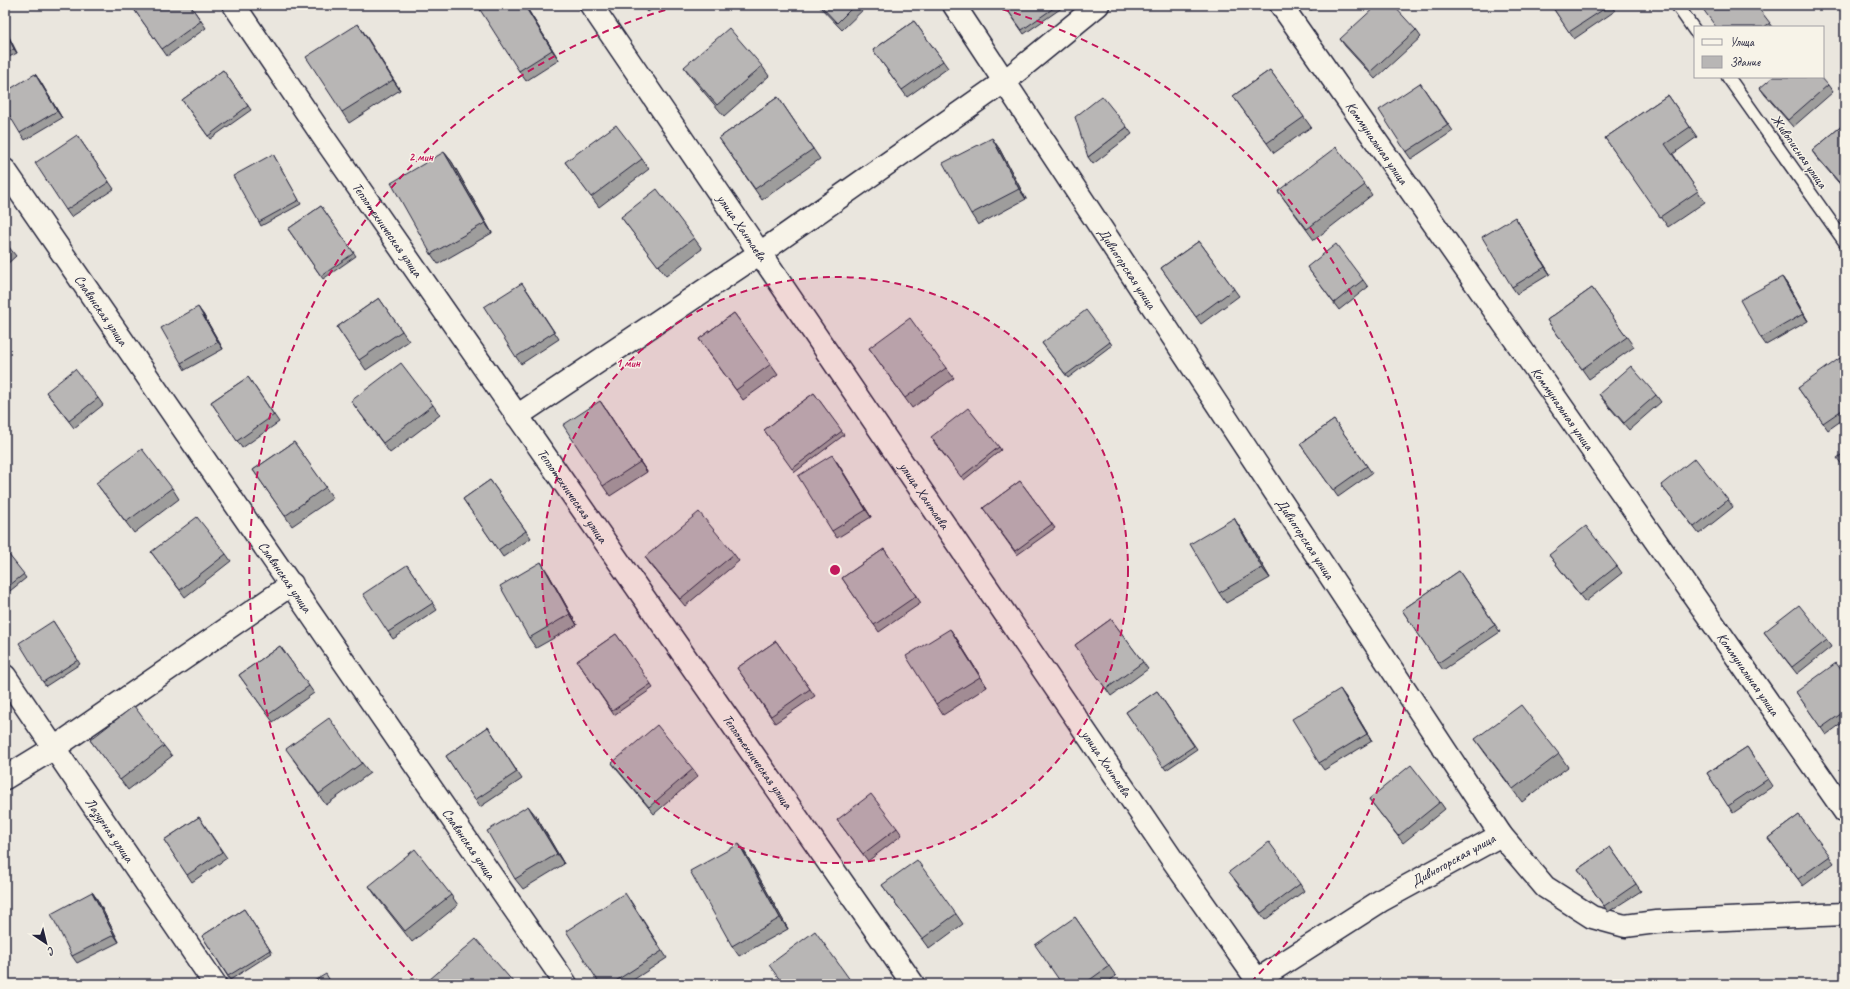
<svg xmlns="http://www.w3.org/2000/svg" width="1850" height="989" font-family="Caveat,sans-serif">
<rect width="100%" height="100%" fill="#eae6de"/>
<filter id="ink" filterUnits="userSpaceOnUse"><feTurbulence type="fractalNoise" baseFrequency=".025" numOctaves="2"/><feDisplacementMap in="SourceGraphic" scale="8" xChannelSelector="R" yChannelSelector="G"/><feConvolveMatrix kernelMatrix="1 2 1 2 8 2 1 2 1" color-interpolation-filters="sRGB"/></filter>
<g filter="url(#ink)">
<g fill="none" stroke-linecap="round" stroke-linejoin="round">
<g stroke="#22223b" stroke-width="15">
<path id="service" d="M 1677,5 L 1695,31
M 1728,77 L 1845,242"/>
</g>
<g stroke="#22223b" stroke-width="25">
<g id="minor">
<path id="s1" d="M 234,5 L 326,141 L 913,984"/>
<path id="s2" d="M 954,5 L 1501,835 L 1382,900 L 1257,980"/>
<path id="s3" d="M 1281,5 L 1845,812"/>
<path id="s4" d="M 5,170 L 566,984"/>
<path d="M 517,416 L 760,253 L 1005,81 L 1098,5"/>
<path id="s5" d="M 5,676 L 215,984"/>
<path d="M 5,778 L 54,748 L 292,584"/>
<path d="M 1501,835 L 1545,887 L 1592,917 L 1625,926 L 1656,922 L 1845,914"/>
</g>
</g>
<g stroke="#22223b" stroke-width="25">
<g id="tertiary">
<path id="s6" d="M 591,5 L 1174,862 L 1260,984"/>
</g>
</g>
<use href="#service" stroke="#f7f3e8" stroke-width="12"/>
<use href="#minor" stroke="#f7f3e8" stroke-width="22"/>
<use href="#tertiary" stroke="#f7f3e8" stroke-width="22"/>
</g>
<path fill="#9e9d9c" stroke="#22223b" d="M 131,5 L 190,5 L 206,28 L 167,56 Z
M 525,5 L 559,60 L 526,81 L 519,71 Z
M 642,5 L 657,5 L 648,12 Z
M 818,5 L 868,5 L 842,30 Z
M 1004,5 L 1066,5 L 1024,34 Z
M 1307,5 L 1318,5 L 1311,10 Z
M 1551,5 L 1611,5 L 1615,11 L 1574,39 Z
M 1756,5 L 1772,27 L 1715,27 Z
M 914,21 L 948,68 L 907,97 L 873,50 Z
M 358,24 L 400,90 L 349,123 L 342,112 Z
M 5,29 L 17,53 L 5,59 Z
M 1416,30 L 1421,37 L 1375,79 L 1345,46 L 1340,39 Z
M 762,66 L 769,76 L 724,116 L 691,77 L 684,67 Z
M 223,70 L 251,110 L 210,139 L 182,100 Z
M 1270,70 L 1311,127 L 1274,153 L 1233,96 Z
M 35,74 L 40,81 L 62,118 L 25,140 L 20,133 Z
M 1420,83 L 1453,131 L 1411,159 L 1406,152 Z
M 1828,85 L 1833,92 L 1793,127 L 1765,95 L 1760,88 Z
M 1668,95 L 1697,137 L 1673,154 L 1705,202 L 1668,227 L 1605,138 Z
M 778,97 L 820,159 L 762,200 L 719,138 Z
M 1845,123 L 1845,190 L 1817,158 L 1812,151 Z
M 1127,127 L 1132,134 L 1093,164 L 1088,157 Z
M 77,135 L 114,189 L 71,217 L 66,210 Z
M 999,148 L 1026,199 L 978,225 L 971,214 Z
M 444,152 L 452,162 L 492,233 L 438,264 L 431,254 Z
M 273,154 L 301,204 L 261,226 L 259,222 Z
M 642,159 L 649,169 L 599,207 L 565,162 Z
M 1365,185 L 1372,195 L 1314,240 L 1278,191 Z
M 321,206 L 356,256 L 323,279 L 288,229 Z
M 621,217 L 694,238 L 702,249 L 666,276 Z
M 1515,217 L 1550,274 L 1517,294 L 1512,287 Z
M 1199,241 L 1239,296 L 1201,324 L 1161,268 Z
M 5,242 L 16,256 L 5,266 Z
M 1307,267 L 1363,280 L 1368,287 L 1339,310 Z
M 1782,277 L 1787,284 L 1808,321 L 1766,345 L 1761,338 Z
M 1592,288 L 1634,347 L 1589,379 L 1547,320 Z
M 527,290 L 559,339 L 521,364 L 516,357 Z
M 379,298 L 409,341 L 366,370 L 337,327 Z
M 734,313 L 778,375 L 743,400 L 699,339 Z
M 203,314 L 223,349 L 185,370 L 181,363 Z
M 1110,342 L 1112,345 L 1068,378 L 1042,343 Z
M 869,348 L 946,368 L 954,378 L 912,408 Z
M 1845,365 L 1845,418 L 1828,430 L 1798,388 Z
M 248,377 L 279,422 L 242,448 L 211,402 Z
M 46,392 L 98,398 L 103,405 L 74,428 Z
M 814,393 L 844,435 L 795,472 L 764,430 Z
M 1599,394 L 1656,395 L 1661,402 L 1629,430 L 1604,401 Z
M 351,401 L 433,405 L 440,415 L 390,453 Z
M 600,401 L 647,472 L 610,496 L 603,486 Z
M 1334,420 L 1372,473 L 1338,497 L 1300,444 Z
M 933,441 L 999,447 L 1001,450 L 964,480 Z
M 294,442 L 333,498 L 292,526 L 253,470 Z
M 837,462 L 871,517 L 837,538 L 832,531 Z
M 490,480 L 531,538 L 503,557 L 463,499 Z
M 1020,481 L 1055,528 L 1017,555 L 983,508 Z
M 96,483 L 172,488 L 179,499 L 134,533 Z
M 1661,485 L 1728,500 L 1733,507 L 1699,534 Z
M 1241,529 L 1270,578 L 1226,603 L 1219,593 Z
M 884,549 L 921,603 L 879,632 L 842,578 Z
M 5,550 L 26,578 L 5,595 Z
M 151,552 L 226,554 L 231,561 L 185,597 Z
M 734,554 L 739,561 L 685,606 L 650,564 L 645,557 Z
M 1549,555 L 1617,566 L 1622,573 L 1585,602 Z
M 407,565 L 437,610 L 393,639 L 388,632 Z
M 1459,571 L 1500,632 L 1443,670 L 1402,610 Z
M 548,573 L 577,625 L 536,648 L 529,638 Z
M 1111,619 L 1148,669 L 1111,696 L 1075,645 Z
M 53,621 L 80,664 L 46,686 L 43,682 Z
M 950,629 L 957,639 L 987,687 L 943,715 L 936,704 Z
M 1764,632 L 1827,640 L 1831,647 L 1797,674 Z
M 616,634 L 653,688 L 614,715 L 577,661 Z
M 776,641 L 815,696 L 775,723 L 737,668 Z
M 280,646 L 314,693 L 273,722 L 239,675 Z
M 1845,675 L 1845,721 L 1826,735 L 1796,692 Z
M 1157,691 L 1197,749 L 1166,770 L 1126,712 Z
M 1345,696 L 1372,741 L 1324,770 L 1319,763 Z
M 488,727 L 522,779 L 480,807 L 446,756 Z
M 1475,739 L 1559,754 L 1568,767 L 1522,802 L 1485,753 Z
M 90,740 L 164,746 L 172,756 L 128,790 Z
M 1747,747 L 1773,786 L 1733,813 L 1707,773 Z
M 293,759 L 362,763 L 370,773 L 326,805 Z
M 612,763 L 693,769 L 698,776 L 654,814 L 617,770 Z
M 1369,799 L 1440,802 L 1445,809 L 1403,843 Z
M 1799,815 L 1834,863 L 1803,886 L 1768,838 Z
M 536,816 L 564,864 L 523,889 L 515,879 Z
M 199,817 L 227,858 L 192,882 L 164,840 Z
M 837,820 L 897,828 L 902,835 L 868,861 Z
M 739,844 L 746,854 L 788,929 L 739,956 L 732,946 Z
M 1610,847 L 1641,891 L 1608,912 L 1578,869 Z
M 1234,879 L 1300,884 L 1304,891 L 1265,920 Z
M 882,885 L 956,914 L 963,924 L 929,949 Z
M 369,886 L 451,895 L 458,905 L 412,942 L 376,896 Z
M 92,892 L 97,899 L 119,942 L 77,963 L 72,956 Z
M 630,900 L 667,958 L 627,984 L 600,984 Z
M 244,909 L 272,953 L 230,980 L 202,936 Z
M 1075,917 L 1116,976 L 1105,984 L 1062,984 Z"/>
<path fill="#817f7f" stroke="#22223b" d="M 524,5 L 525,5 L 559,60 L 552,50 Z
M 358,24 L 365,34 L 400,90 L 393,80 Z
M 5,29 L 17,53 L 14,49 L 5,31 Z
M 35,74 L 40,81 L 62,118 L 57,111 Z
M 992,138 L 999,148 L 1026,199 L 1019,189 Z
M 444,152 L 452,162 L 492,233 L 485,223 Z
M 1515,217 L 1519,224 L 1550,274 L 1545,267 Z
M 1782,277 L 1787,284 L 1808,321 L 1803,314 Z
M 198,307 L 203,314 L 223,349 L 218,342 Z
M 600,401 L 607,411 L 647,472 L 640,462 Z
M 832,455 L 837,462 L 871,517 L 866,510 Z
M 1234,518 L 1241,529 L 1270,578 L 1262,568 Z
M 541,562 L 548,573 L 577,625 L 570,614 Z
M 950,629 L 957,639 L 987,687 L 980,677 Z
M 1340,689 L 1345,696 L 1372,741 L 1367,734 Z
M 528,806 L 536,816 L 564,864 L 557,854 Z
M 739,844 L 746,854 L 788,929 L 780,918 Z
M 92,892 L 97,899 L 119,942 L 114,935 Z"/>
<path fill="#b8b6b5" stroke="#22223b" d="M 131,5 L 190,5 L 201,21 L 162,49 Z
M 477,5 L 524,5 L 552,50 L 519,71 Z
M 820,5 L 855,5 L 837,23 Z
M 1004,5 L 1058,5 L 1022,30 Z
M 1377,5 L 1393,5 L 1416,30 L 1370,72 L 1340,39 Z
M 1551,5 L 1610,5 L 1569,32 Z
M 1700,5 L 1756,5 L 1770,23 L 1764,27 L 1716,27 Z
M 914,21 L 943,61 L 902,90 L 873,50 Z
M 358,24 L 393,80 L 342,112 L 306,57 Z
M 729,28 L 762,66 L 717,105 L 684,67 Z
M 5,31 L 14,49 L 5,54 Z
M 223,70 L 248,106 L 208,136 L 182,100 Z
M 1270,70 L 1304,117 L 1267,143 L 1233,96 Z
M 35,74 L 57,111 L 20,133 L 5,108 L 5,92 Z
M 1773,77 L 1821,77 L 1828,85 L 1788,120 L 1760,88 Z
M 1420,83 L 1448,125 L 1406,152 L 1379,110 Z
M 1668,95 L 1690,127 L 1665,144 L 1698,191 L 1660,217 L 1605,138 Z
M 1102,96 L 1127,127 L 1088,157 L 1075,117 Z
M 778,97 L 813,149 L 755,189 L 719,138 Z
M 1845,123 L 1845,189 L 1812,151 Z
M 616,125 L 642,159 L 591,197 L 565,162 Z
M 77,135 L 109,182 L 66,210 L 35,163 Z
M 992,138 L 1019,189 L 971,214 L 943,163 Z
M 1336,147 L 1365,185 L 1307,229 L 1278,191 Z
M 444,152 L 485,223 L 431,254 L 391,183 Z
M 273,154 L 299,200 L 259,222 L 233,176 Z
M 657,189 L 694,238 L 658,266 L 621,217 Z
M 321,206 L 354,253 L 321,276 L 288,229 Z
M 1515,217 L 1545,267 L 1512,287 L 1482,237 Z
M 1199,241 L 1234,289 L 1196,317 L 1161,268 Z
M 5,242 L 8,246 L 5,249 Z
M 1336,244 L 1363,280 L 1334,303 L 1307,267 Z
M 1782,277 L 1803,314 L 1761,338 L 1740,300 Z
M 522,283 L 554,332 L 516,357 L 484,307 Z
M 1592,288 L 1627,337 L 1582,369 L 1547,320 Z
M 379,298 L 402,331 L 359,360 L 337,327 Z
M 198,307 L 218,342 L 181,363 L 161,328 Z
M 1086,310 L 1110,342 L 1066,375 L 1042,343 Z
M 734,313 L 771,364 L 736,390 L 699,339 Z
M 910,318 L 946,368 L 905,398 L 869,348 Z
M 1840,358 L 1845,365 L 1845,408 L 1823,423 L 1798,388 Z
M 401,363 L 433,405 L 383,443 L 351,401 Z
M 1631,366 L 1656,395 L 1624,423 L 1599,394 Z
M 75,369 L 98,398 L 69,421 L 46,392 Z
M 248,377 L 274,415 L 237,441 L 211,402 Z
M 814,393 L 842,431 L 792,469 L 764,430 Z
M 600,401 L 640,462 L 603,486 L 563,425 Z
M 968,408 L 999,447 L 961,477 L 931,437 Z
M 1334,420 L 1367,466 L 1333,490 L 1300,444 Z
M 294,442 L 326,487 L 285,516 L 253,470 Z
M 142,449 L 172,488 L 126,522 L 96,483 Z
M 1845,452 L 1845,469 L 1837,458 Z
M 832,455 L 866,510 L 832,531 L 798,476 Z
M 1695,458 L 1728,500 L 1694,527 L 1661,485 Z
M 490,480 L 526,531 L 498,550 L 463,499 Z
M 1020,481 L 1052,524 L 1015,551 L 983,508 Z
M 699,512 L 734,554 L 680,599 L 645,557 Z
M 197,517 L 226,554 L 180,590 L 151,552 Z
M 1234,518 L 1262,568 L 1219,593 L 1190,544 Z
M 1586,526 L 1617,566 L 1580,595 L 1549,555 Z
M 884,549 L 916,596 L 874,625 L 842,578 Z
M 5,550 L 24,574 L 5,589 Z
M 541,562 L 570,614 L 529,638 L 500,586 Z
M 407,565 L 433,603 L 388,632 L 363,594 Z
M 1459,571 L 1495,625 L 1438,663 L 1402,610 Z
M 1799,605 L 1827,640 L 1792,667 L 1764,632 Z
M 1111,619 L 1143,662 L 1106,689 L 1075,645 Z
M 53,621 L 78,660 L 43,682 L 19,643 Z
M 950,629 L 980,677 L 936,704 L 906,656 Z
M 616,634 L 651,684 L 612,711 L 577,661 Z
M 776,641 L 810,689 L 771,716 L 737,668 Z
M 280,646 L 309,686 L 268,715 L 239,675 Z
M 1836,663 L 1845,675 L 1845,711 L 1821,728 L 1796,692 Z
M 1340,689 L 1367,734 L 1319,763 L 1292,719 Z
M 1157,691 L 1194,746 L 1163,767 L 1126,712 Z
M 1521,705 L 1559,754 L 1513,789 L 1475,739 Z
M 134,706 L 164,746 L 120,780 L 90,740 Z
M 329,718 L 362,763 L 319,794 L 286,749 Z
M 657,725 L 693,769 L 649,807 L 612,763 Z
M 488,727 L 517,772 L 475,800 L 446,756 Z
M 1747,747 L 1768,779 L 1728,806 L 1707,773 Z
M 1411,765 L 1440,802 L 1398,836 L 1369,799 Z
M 871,794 L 897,828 L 863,854 L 837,820 Z
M 528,806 L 557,854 L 515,879 L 487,831 Z
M 1799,815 L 1830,856 L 1798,879 L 1768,838 Z
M 199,817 L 222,852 L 187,875 L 164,840 Z
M 1269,842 L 1300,884 L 1261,913 L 1229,872 Z
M 739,844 L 780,918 L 732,946 L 690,871 Z
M 1610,847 L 1636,884 L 1604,906 L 1578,869 Z
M 415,849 L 451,895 L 405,931 L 369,886 Z
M 917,860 L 956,914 L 922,939 L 882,885 Z
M 92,892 L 114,935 L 72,956 L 51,914 Z
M 625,893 L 662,951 L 611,984 L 600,984 L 566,931 Z
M 244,909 L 270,950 L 228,976 L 202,936 Z
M 1075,917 L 1109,966 L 1084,984 L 1062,984 L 1035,945 Z
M 815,931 L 853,984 L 783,984 L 769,965 Z
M 476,939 L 515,984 L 433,984 L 429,980 Z
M 326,974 L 332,984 L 309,984 Z"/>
</g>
<circle cx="835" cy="570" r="293" fill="#c2185b" fill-opacity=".12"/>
<g fill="none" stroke="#c2185b" stroke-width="2" stroke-dasharray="7 5">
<circle cx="835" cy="570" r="293"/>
<path d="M421 984A585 585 0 0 1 679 6M991 6A585 585 0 0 1 1249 984"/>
</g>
<g text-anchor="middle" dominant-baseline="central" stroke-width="3" stroke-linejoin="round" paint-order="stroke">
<g font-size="14" fill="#22223b" stroke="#f7f3e8">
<text stroke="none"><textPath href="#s3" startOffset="168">Коммунальная улица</textPath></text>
<text transform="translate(1799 151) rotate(55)">Живописная улица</text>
<text stroke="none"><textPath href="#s6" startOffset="269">улица Хантаева</textPath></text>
<text stroke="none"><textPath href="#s1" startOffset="272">Теплотехническая улица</textPath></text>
<text stroke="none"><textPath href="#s2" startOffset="315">Дивногорская улица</textPath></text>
<text stroke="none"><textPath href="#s4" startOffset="170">Славянская улица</textPath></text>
<text stroke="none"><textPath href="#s3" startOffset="492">Коммунальная улица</textPath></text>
<text stroke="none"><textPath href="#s1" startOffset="596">Теплотехническая улица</textPath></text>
<text stroke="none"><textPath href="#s6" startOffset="593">улица Хантаева</textPath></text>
<text stroke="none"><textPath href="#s2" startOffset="639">Дивногорская улица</textPath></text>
<text stroke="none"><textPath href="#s4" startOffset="494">Славянская улица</textPath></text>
<text stroke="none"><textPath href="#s3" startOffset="816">Коммунальная улица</textPath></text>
<text stroke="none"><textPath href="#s1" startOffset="920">Теплотехническая улица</textPath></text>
<text stroke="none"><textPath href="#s6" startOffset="917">улица Хантаева</textPath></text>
<text stroke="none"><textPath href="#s5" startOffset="186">Лазурная улица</textPath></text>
<text stroke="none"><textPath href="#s4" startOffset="818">Славянская улица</textPath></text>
<text transform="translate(1453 860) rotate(-29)">Дивногорская улица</text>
</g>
</g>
<circle cx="835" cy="570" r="6" fill="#c2185b" stroke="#f7f3e8" stroke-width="2"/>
<g font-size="12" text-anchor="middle" font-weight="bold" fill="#c2185b" stroke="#f7f3e8" stroke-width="3" stroke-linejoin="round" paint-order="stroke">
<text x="421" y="161">2 мин</text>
<text x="628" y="367">1 мин</text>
</g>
<rect width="1850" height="989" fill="none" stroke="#f7f3e8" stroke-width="20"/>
<rect x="10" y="10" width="1830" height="969" fill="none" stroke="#22223b" stroke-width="1.5" filter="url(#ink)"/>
<rect x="1694" y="26" width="130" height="52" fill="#f7f3e8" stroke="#a29fa3"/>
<rect x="1702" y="39" width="20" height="6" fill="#f7f3e8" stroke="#a29fa3"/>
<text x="1730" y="46" font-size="12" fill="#22223b">Улица</text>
<rect x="1702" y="56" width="20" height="12" fill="#b8b6b5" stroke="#a29fa3"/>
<text x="1730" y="66" font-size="12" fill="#22223b">Здание</text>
<g transform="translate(46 943) rotate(145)" stroke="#f7f3e8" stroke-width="3" paint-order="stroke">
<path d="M0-3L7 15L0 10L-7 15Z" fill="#22223b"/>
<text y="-6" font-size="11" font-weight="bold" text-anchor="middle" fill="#22223b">С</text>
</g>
</svg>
